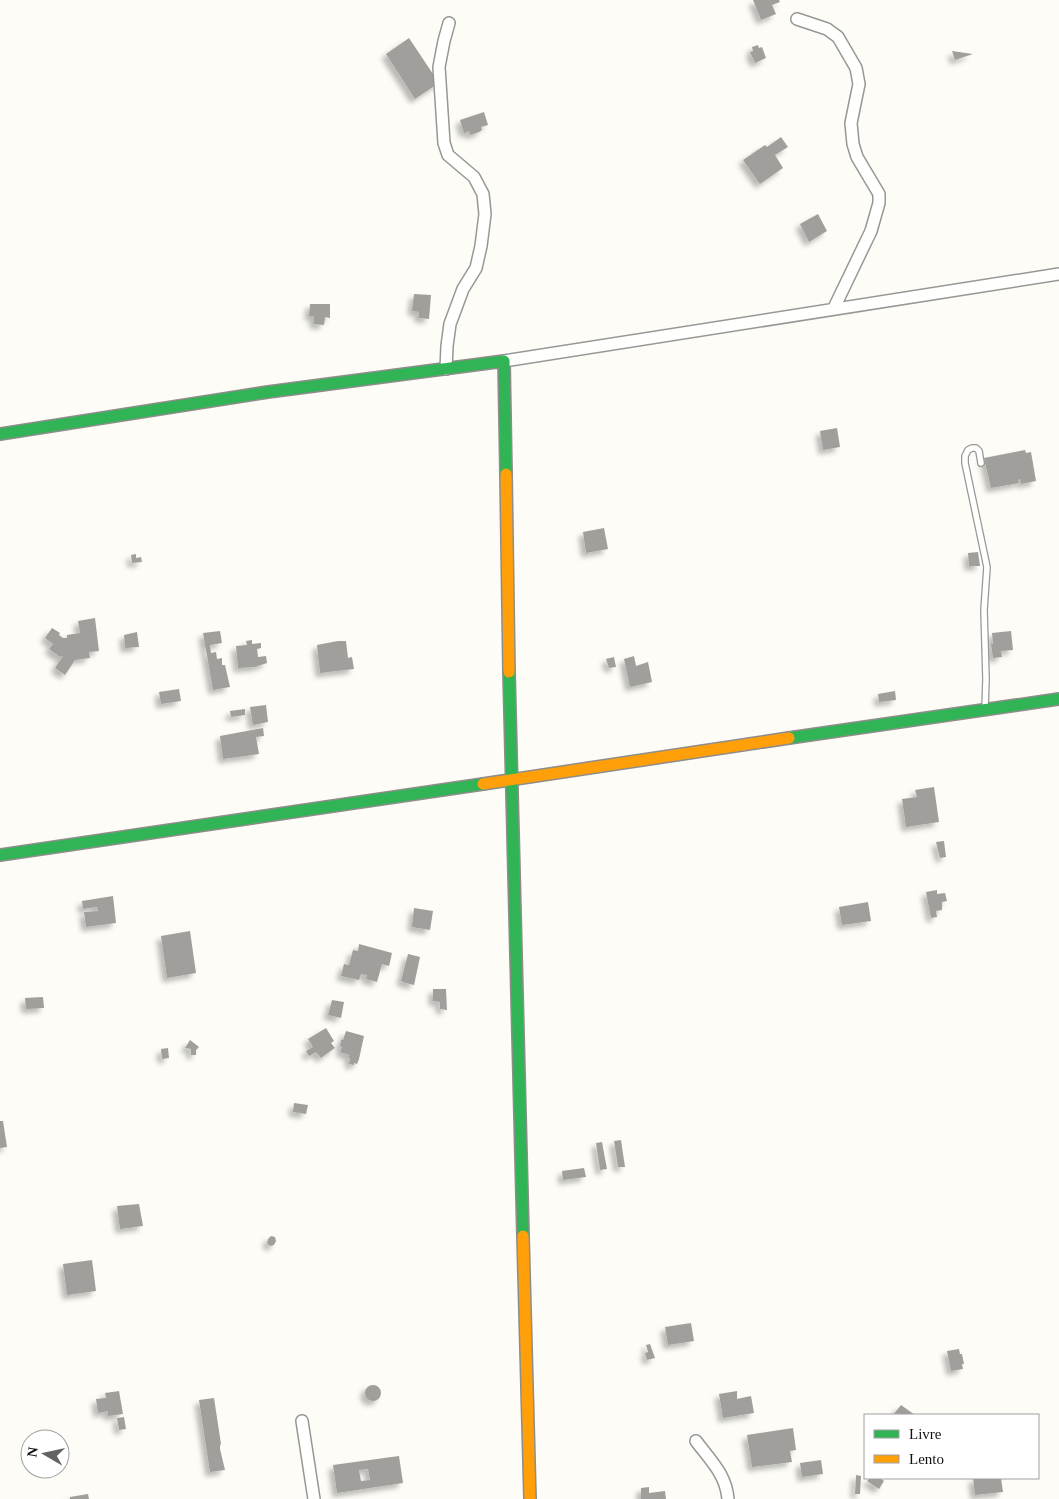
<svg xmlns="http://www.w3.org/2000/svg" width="1059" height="1499" font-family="'Times New Roman',serif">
<defs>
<filter id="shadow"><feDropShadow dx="-4.5" dy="4.5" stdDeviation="2.5" flood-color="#0004"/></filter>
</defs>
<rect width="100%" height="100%" fill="#fdfcf7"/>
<path fill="#a19f9c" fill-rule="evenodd" filter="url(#shadow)" d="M 753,0 L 779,0 L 780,2 L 772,5 L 776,14 L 761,20 Z
M 409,38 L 439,83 L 415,99 L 386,54 Z
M 758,45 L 759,48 L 762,47 L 766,58 L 755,63 L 750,52 L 753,51 L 752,47 Z
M 952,51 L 973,54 L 955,60 Z
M 484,112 L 488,125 L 481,127 L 482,130 L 479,132 L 470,135 L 469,131 L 464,133 L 460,120 Z
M 781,137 L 788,147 L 775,155 L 783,168 L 760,184 L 743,160 L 765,145 L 767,147 Z
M 818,214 L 827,231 L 809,242 L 800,224 Z
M 414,294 L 431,295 L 429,319 L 419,318 L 419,312 L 412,311 Z
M 310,304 L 330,304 L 330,318 L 325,317 L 324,325 L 314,324 L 314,316 L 309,316 Z
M 837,428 L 840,447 L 823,450 L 820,431 Z
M 1025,450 L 1026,453 L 1031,452 L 1036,481 L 1021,484 L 1020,479 L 1018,480 L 1019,483 L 991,488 L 984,458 Z
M 604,528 L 608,549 L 586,553 L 583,532 Z
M 978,552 L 980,566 L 969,566 L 968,553 Z
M 136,554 L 136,558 L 141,557 L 142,562 L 132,563 L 131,555 Z
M 95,618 L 99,651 L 89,652 L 90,658 L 75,660 L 65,675 L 55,668 L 63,656 L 60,657 L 49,649 L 53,644 L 45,638 L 52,628 L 60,633 L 59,635 L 63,638 L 67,638 L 67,635 L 80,633 L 78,621 Z
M 220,631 L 222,643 L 210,645 L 211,653 L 216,652 L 217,659 L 222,658 L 222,665 L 225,665 L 230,687 L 213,690 L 203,633 Z
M 1011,631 L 1013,650 L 1001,651 L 1002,657 L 993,658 L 991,644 L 993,644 L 992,633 Z
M 137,632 L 139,647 L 125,648 L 124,635 Z
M 252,640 L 252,644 L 261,643 L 261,648 L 257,649 L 258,657 L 266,656 L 267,663 L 255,667 L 238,668 L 236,646 L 247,645 L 246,641 Z
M 338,641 L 346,641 L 348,658 L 352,657 L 354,669 L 320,673 L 317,645 Z
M 634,656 L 636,666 L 648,662 L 652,682 L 630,687 L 624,659 Z
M 614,657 L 616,667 L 609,668 L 606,659 Z
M 179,689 L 181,701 L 161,704 L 159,692 Z
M 895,691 L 896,700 L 879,702 L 878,694 Z
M 266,705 L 268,722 L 253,725 L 250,707 Z
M 245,709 L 245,715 L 231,717 L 230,711 Z
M 263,728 L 264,736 L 256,737 L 259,754 L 223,759 L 220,736 Z
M 934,787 L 939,822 L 906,827 L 902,799 L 917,797 L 915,790 Z
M 944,841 L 946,857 L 940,858 L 936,842 Z
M 937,890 L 937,894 L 945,893 L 947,901 L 942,902 L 942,910 L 936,911 L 937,917 L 931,918 L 926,892 Z
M 113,896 L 116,923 L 86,927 L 84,912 L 98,911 L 97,907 L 83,909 L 82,901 Z
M 868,902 L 871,921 L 842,925 L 839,907 Z
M 414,908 L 433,911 L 430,930 L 412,927 Z
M 190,931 L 196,973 L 167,978 L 161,936 Z
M 359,944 L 392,953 L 389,966 L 382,964 L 377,982 L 366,979 L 367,975 L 361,974 L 359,980 L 341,976 L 344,964 L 349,965 L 353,950 L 358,951 Z
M 408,954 L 420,957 L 414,985 L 406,983 L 401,981 Z
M 433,989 L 446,989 L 447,1010 L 440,1009 L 440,1002 L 433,1001 Z
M 43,997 L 44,1008 L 26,1009 L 25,998 Z
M 332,1000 L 344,1002 L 341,1018 L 328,1015 Z
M 326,1028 L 334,1041 L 331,1043 L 335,1048 L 321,1058 L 316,1052 L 309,1056 L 306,1051 L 313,1047 L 308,1039 Z
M 346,1031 L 364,1036 L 359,1059 L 357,1064 L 354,1063 L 354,1065 L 349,1064 L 350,1058 L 348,1057 L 349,1055 L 340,1052 L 342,1047 L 340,1046 L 341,1040 L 343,1040 Z
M 190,1040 L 199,1047 L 196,1050 L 196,1055 L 191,1055 L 191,1049 L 185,1048 Z
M 168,1048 L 169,1058 L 162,1059 L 161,1049 Z
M 294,1103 L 308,1105 L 306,1114 L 293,1112 Z
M 0,1121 L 3,1121 L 7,1147 L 0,1148 Z
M 621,1140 L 625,1167 L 618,1167 L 614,1141 Z
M 602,1142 L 607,1169 L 600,1170 L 596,1143 Z
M 584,1168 L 586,1177 L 563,1180 L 562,1171 Z
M 139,1204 L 143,1226 L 120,1229 L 117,1206 Z
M 271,1236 L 275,1237 L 276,1241 L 274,1245 L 270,1246 L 267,1243 L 268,1239 Z
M 92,1260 L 96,1291 L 67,1295 L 63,1264 Z
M 691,1323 L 694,1341 L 668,1345 L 665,1327 Z
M 650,1344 L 655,1358 L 647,1360 L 645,1353 L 648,1352 L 646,1345 Z
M 959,1349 L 960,1354 L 962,1354 L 964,1364 L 962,1364 L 963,1369 L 951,1371 L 947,1351 Z
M365 1393a8 8 0 1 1 16 0a8 8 0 1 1-16 0Z
M 119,1391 L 123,1414 L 108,1416 L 108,1411 L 98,1413 L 96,1399 L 106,1398 L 105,1393 Z
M 737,1391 L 737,1399 L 751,1396 L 754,1413 L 723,1418 L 719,1394 Z
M 214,1398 L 221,1444 L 220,1445 L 220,1449 L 225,1470 L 210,1472 L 199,1400 Z
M 901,1405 L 915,1415 L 893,1415 Z
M 124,1417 L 126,1429 L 119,1430 L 117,1418 Z
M 793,1428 L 796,1450 L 790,1451 L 792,1462 L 752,1467 L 747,1435 Z
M 399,1456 L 403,1483 L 337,1493 L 333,1465 ZM 368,1469 L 370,1480 L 361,1481 L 359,1470 Z
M 821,1460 L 823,1474 L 802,1477 L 800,1463 Z
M 856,1475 L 861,1476 L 860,1494 L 855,1494 Z
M 870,1478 L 880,1478 L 884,1481 L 879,1489 L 867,1481 Z
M 973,1478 L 1001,1478 L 1003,1492 L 975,1495 Z
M 649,1487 L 649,1493 L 665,1491 L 666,1499 L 641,1499 L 641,1488 Z
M 88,1494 L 89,1499 L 70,1499 L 70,1497 Z"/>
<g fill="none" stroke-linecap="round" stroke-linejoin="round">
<g stroke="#979795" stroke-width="8">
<path id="lane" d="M 981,463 L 979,451 L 976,448 L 972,448 L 968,450 L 965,456 L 965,463 L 987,567 L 984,610 L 986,679 L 985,710"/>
</g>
<g stroke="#979795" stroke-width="14">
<path id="street" d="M 797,19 L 827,29 L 838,37 L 856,68 L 859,84 L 851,123 L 853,144 L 857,157 L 879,194 L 879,203 L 871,231 L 834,308
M 504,361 L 1059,274
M 446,369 L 447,346 L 450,324 L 463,289 L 476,268 L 481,246 L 485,214 L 483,194 L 474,177 L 448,155 L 444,143 L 439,67 L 444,41 L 449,23
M 302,1421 L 314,1499
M 696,1441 C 710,1460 726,1474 728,1499"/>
</g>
<g stroke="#8e8d8b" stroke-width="14">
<path id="fast" d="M 0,434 L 268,392 L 504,361 L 506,474
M 509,672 L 523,1236
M 789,738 L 1059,699
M 0,855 L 483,784"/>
</g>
<g stroke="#8e8d8b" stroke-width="14">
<path id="slow" d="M 506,474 L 509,672
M 483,784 L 789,738
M 523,1236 L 530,1499"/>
</g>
<use href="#lane" stroke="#fffffe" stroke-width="5.5"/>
<use href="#street" stroke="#fffffe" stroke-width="11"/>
<use href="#fast" stroke="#30b455" stroke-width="11"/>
<use href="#slow" stroke="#ff9f0a" stroke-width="11"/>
</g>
<rect x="864" y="1414" width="175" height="65" fill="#ffffff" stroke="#a0a0a0"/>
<rect x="874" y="1430" width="25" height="8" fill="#30b455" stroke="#a0a0a0"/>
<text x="909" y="1439" font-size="15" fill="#111111">Livre</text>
<rect x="874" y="1455" width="25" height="8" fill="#ff9f0a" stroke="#a0a0a0"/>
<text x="909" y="1464" font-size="15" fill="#111111">Lento</text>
<g transform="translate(45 1454) rotate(279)"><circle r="24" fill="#ffffff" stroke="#a0a0a0"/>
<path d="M0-4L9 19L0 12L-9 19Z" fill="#646362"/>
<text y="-8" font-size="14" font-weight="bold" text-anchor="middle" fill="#111111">N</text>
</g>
</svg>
